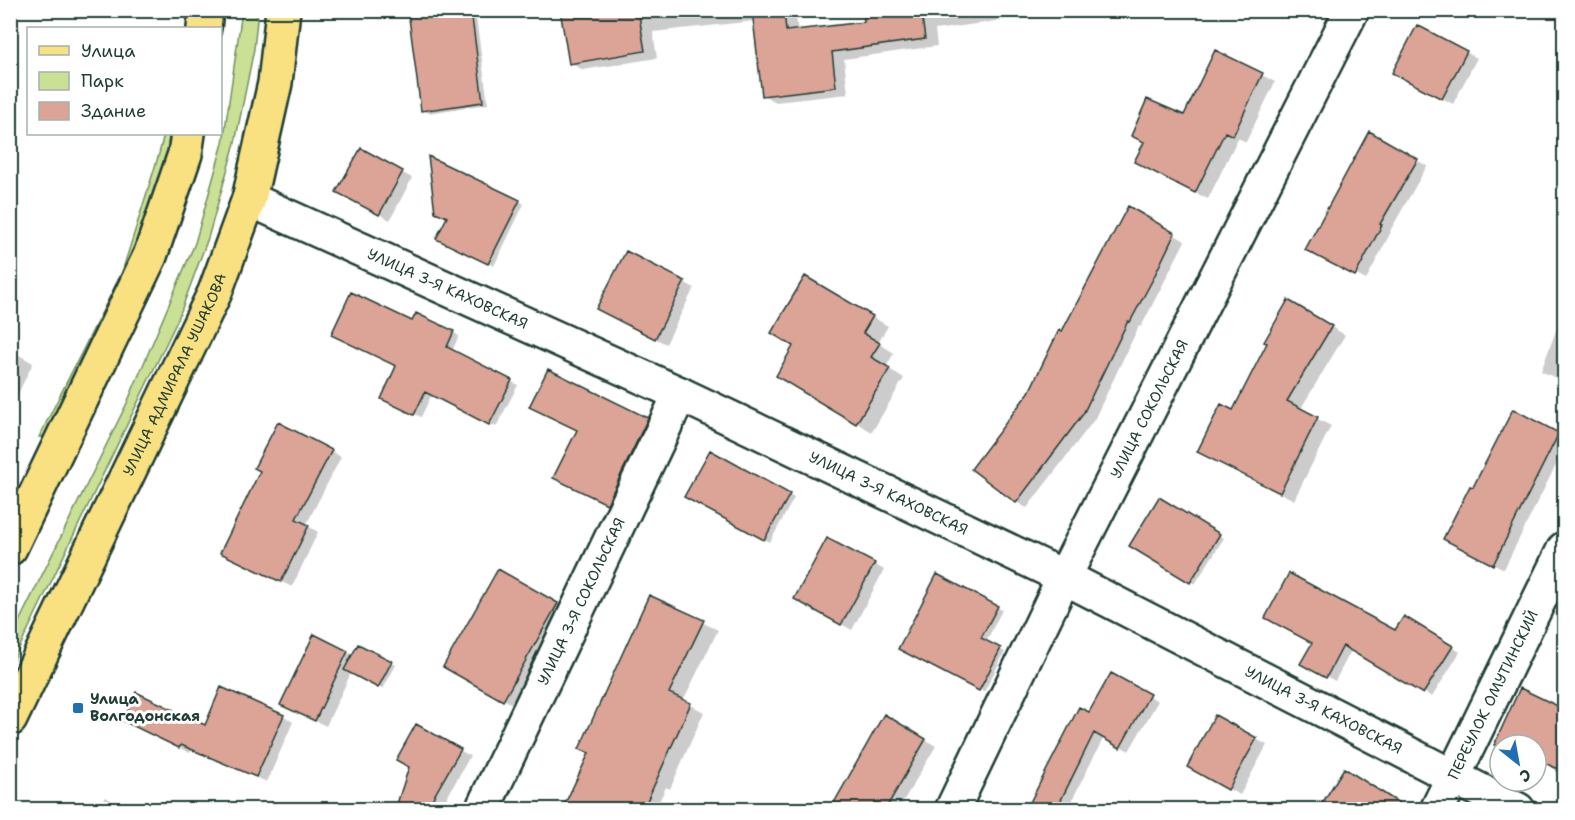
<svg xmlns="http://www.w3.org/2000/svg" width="1575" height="820" font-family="'Shantell Sans',sans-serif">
<rect width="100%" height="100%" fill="#fff"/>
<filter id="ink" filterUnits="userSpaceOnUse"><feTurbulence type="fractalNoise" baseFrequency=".0167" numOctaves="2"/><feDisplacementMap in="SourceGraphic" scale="12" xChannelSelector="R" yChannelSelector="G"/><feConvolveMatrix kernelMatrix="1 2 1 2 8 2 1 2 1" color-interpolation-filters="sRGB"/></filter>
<g filter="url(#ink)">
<path fill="#cae095" stroke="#748e64" stroke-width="1.5" d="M 242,11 L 258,11 L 254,49 L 235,143 L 208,238 L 178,319 L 11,665 L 11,638 L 127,403 L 195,243 L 223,143 Z
M 164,134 L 176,134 L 134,269 L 51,437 L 39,437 L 122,272 L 159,154 Z"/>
<path fill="#0003" d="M 409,10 L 475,10 L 488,104 L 428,113 L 423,110 Z
M 562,10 L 795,10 L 798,31 L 866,23 L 864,10 L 1007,10 L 1009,19 L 935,30 L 937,46 L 844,59 L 848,94 L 776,102 L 763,95 L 755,21 L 653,32 L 657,58 L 583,70 L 571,63 Z
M 1418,27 L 1477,58 L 1453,104 L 1404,78 Z
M 1262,75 L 1275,82 L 1246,142 L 1238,138 L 1208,199 L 1148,169 L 1185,117 Z
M 1370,133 L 1427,166 L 1390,231 L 1391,232 L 1366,280 L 1318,255 Z
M 361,150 L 412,178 L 390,220 L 338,191 Z
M 519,201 L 524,204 L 494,266 L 443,242 Z
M 1129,208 L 1185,241 L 1141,327 L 1139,326 L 1094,420 L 1027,508 L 1016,502 L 1030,393 Z
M 805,278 L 888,326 L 878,343 L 894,353 L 886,367 L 904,378 L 872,432 L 778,376 L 795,346 Z
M 684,282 L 694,288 L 666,344 L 609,315 Z
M 1289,302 L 1345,335 L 1300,410 L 1331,426 L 1294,500 L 1213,459 Z
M 1564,309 L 1564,382 L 1541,371 Z
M 412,323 L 453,332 L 459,336 L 452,351 L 518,385 L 496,427 L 432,394 L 421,417 L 389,402 L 398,366 Z
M 10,350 L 33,363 L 10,410 Z
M 1513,411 L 1564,438 L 1564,449 L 1504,569 L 1456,544 L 1473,489 Z
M 647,419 L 652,422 L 612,505 L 560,480 Z
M 331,451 L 341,457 L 306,525 L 318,532 L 292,587 L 233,558 Z
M 710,452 L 794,498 L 770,542 L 686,496 Z
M 1160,499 L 1224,538 L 1195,584 L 1131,545 Z
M 874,564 L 884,570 L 852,630 L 796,599 Z
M 499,571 L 573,613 L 519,708 L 445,666 Z
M 938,576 L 1002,610 L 986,642 L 1005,652 L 984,692 L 900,649 Z
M 650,597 L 718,630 L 683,701 L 704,712 L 670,789 L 666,787 L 655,810 L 563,810 L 590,753 Z
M 1404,618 L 1460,652 L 1432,697 L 1352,649 L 1335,681 L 1302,663 L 1313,642 L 1396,632 Z
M 359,646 L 396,665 L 383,689 L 351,673 L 326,726 L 293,710 L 348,652 L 354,656 Z
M 1112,675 L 1158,701 L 1129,751 L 1104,737 L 1072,800 L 1091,810 L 1028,810 L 1090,714 Z
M 1521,690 L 1564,710 L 1564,771 L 1536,758 L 1536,745 Z
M 283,716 L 293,722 L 267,782 L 192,749 L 190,753 L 135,726 L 206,727 Z
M 885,716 L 936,746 L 898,810 L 824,810 L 826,805 L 833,808 Z
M 1216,717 L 1267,745 L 1240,795 L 1189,767 Z
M 417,726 L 470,756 L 440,810 L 397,810 L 411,767 Z
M 105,797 L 131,810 L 98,810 Z"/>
<path fill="#dca397" stroke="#1f3d34" stroke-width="1.5" d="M 408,10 L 471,10 L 483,102 L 421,111 Z
M 560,10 L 638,10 L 645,51 L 569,64 Z
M 752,10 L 784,10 L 786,31 L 864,22 L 863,10 L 921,10 L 925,39 L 832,52 L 836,87 L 762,96 Z
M 1417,25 L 1467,51 L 1442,99 L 1392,73 Z
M 1215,50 L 1263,73 L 1233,136 L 1225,132 L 1195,193 L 1134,162 L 1144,142 L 1131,136 L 1147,99 L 1184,115 Z
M 1369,131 L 1418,159 L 1380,224 L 1382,225 L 1355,276 L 1305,250 Z
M 361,148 L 403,171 L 379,215 L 336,192 Z
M 428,156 L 520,200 L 488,264 L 436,239 L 447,217 L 435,212 Z
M 1128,206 L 1175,233 L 1153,279 L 1130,322 L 1128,321 L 1083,414 L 1016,503 L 971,469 L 1029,392 L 1059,330 L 1062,331 Z
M 626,251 L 685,281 L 655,339 L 596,309 Z
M 805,276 L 873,316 L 863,333 L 880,343 L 871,357 L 890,368 L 856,424 L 776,376 L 793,346 L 771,333 Z
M 351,292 L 412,321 L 416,313 L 454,331 L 447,347 L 512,380 L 489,425 L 425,392 L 414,415 L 381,399 L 396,366 L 331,335 Z
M 1288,300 L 1332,326 L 1287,401 L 1318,417 L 1280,493 L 1197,452 L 1221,404 L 1233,410 L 1267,343 L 1264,342 Z
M 548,369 L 648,418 L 607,504 L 553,478 L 577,430 L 529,407 Z
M 1513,409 L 1559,433 L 1493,565 L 1443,539 L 1470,486 L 1473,487 Z
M 278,422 L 332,450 L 296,519 L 309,525 L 281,582 L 220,553 L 260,471 L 254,468 Z
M 710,450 L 790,494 L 764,540 L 684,497 Z
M 1159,497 L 1220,534 L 1190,583 L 1129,546 Z
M 827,538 L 875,563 L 841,625 L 794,599 Z
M 498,569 L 558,603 L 503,701 L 443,667 Z
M 1289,573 L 1395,630 L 1404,616 L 1453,646 L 1423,694 L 1343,646 L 1326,678 L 1300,664 L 1312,643 L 1265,618 Z
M 937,574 L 998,606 L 981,638 L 1001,648 L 979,691 L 898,649 Z
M 649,595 L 704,620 L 669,693 L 691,703 L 643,810 L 562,810 L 589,753 L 579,749 Z
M 314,634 L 348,651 L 315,721 L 280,705 Z
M 358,644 L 392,661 L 378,688 L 344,670 Z
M 1111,673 L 1150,694 L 1120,748 L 1094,733 L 1056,810 L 1026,810 L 1079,707 L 1089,712 Z
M 221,687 L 284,715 L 256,777 L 181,745 L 179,748 L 123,721 L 136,692 L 205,725 Z
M 1520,688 L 1564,709 L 1564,772 L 1536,759 L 1536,745 L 1494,745 Z
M 884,714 L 926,739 L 885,810 L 830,810 Z
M 1215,715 L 1257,738 L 1228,790 L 1187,767 Z
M 416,724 L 461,749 L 426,810 L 395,810 L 409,767 L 396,760 Z
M 1344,768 L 1410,810 L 1318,810 Z"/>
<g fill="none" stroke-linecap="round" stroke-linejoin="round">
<g stroke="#1f3d34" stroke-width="38">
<g id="street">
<path id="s1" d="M 249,199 L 680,394 L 1064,577 L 1518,810"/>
<path id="s2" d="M 482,810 L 680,394"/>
<path id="s3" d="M 952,810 L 1064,577 L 1352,10"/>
<path id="s4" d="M 1437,810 L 1564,549"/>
</g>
</g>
<g stroke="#1f3d34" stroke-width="38">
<g id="primary">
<path d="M 204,28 L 206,10"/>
<path d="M 10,548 L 150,256 L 185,154 L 188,134"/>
<path id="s5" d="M 10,719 L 215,292 L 249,199 L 275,83 L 283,10"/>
</g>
</g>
<use href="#street" stroke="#fff" stroke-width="33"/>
<use href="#primary" stroke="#f9e181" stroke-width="33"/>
</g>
</g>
<rect fill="#1f6fb2" stroke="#fff" stroke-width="2" x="72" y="702" width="12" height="12" rx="3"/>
<g text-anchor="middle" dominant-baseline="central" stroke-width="6" stroke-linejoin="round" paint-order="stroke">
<g font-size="15" fill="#1f3d34" stroke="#fff">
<text stroke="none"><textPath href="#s1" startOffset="218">УЛИЦА 3-Я КАХОВСКАЯ</textPath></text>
<text stroke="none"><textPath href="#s5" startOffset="382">УЛИЦА АДМИРАЛА УШАКОВА</textPath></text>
<text stroke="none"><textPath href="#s3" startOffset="447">УЛИЦА СОКОЛЬСКАЯ</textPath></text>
<text stroke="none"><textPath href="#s1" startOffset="704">УЛИЦА 3-Я КАХОВСКАЯ</textPath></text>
<text stroke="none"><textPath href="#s2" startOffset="231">УЛИЦА 3-Я СОКОЛЬСКАЯ</textPath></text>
<text stroke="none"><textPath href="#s4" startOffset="128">ПЕРЕУЛОК ОМУТИНСКИЙ</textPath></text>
<text stroke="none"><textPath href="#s1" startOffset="1190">УЛИЦА 3-Я КАХОВСКАЯ</textPath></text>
</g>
<g font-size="15" font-weight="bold" fill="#1f3d34" stroke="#fff" text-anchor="start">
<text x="90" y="699">Улица<tspan x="90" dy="17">Волгодонская</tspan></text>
</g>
</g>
<rect width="1575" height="820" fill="none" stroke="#fff" stroke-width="36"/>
<rect x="18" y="18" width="1539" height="784" fill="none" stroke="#1f3d34" stroke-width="2" filter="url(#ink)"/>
<rect x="27" y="27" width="195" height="108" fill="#ffffff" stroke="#a5b1ae" stroke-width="1.5"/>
<rect x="39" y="46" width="30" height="9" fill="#f9e181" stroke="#a5b1ae" stroke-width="1.5"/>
<text x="81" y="57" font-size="18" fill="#1f3d34">Улица</text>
<rect x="39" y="72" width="30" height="18" fill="#cae095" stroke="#a5b1ae" stroke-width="1.5"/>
<text x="81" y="87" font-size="18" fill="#1f3d34">Парк</text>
<rect x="39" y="102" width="30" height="18" fill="#dca397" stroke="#a5b1ae" stroke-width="1.5"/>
<text x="81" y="117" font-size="18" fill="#1f3d34">Здание</text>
<g transform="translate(1518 763) rotate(149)"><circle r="28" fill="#ffffff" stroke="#a5b1ae" stroke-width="1.5"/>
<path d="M0-4.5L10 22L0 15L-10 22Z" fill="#1f6fb2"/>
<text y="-9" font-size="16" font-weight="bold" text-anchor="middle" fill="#1f3d34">С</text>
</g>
</svg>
